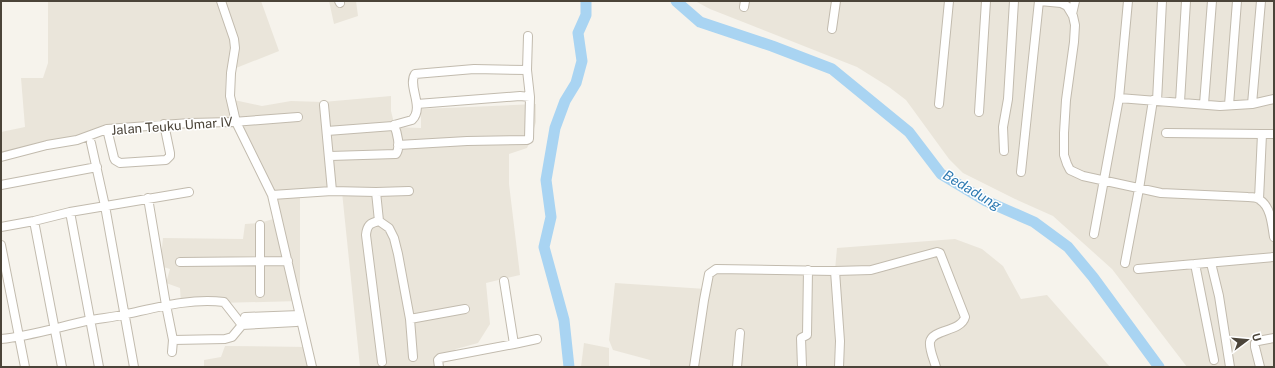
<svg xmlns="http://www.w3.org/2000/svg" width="1275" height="368" font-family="'Public Sans',sans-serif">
<rect width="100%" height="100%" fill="#f6f3ec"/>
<path fill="#eae5da" d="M 48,1 L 261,1 L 279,51 L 226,72 L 225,96 L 234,100 L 262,106 L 291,101 L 323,102 L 391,96 L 391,111 L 395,127 L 421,128 L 421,109 L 536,104 L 536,122 L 531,139 L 527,148 L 509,154 L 509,184 L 520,275 L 486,283 L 490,324 L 478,343 L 456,349 L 440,367 L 360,367 L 342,192 L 300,194 L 300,301 L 181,304 L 180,288 L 166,283 L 170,269 L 160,266 L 163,238 L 243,239 L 245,224 L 259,223 L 277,218 L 272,195 L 233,122 L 128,127 L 1,157 L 1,132 L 25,127 L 21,78 L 43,78 L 48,63 Z
M 329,1 L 356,1 L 358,16 L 334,24 Z
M 695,1 L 1274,1 L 1274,367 L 1187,367 L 1112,269 L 1053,216 L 1015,199 L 963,173 L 949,159 L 906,100 L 889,87 L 857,67 L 710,9 Z
M 955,239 L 982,249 L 1003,266 L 1021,299 L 1047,295 L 1110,367 L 650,367 L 650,360 L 613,350 L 609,340 L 615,283 L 706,289 L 716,269 L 835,270 L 837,248 Z
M 584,343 L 609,348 L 609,367 L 581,367 Z
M 225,346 L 308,347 L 312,367 L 204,367 L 204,360 L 221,357 Z"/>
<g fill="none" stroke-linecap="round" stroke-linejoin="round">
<path stroke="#a9d4f2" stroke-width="11" d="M 676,1 L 700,22 L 772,46 L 832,69 L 909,132 L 941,174 L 986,201 L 1034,222 L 1068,247 L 1093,277 L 1159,367
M 569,367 L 564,320 L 544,247 L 551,217 L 546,180 L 555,128 L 565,101 L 576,83 L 582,61 L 578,33 L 586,15 L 586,1"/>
<g stroke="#c2bbae" stroke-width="10">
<path id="minor" d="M 221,1 L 234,39 L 235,48 L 231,73 L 230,96 L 236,122 L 272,195 L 312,367
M 339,1 L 340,3
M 1040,1 L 1061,3 L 1067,6 L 1073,16 L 1075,25 L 1074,42 L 1066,100 L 1064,133 L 1064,155 L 1067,164 L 1070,170 L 1083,176 L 1161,193 L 1248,197 C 1251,197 1257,197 1260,200 C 1271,207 1272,225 1274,237
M 744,7 L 745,1
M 1072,14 L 1075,1
M 832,29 L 836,1
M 1119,98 L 1220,106 L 1252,104 L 1274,99
M 1157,101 L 1162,1
M 1180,102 L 1186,1
M 417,104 L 520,96 L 530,97
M 939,104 L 949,1
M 1204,104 L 1212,1
M 1252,104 L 1261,1
M 324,105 L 332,191
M 1229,105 L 1237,1
M 979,112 L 986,1
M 394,125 L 412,120 C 425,107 407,86 415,74 L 474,69 L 527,70
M 107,129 L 114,158 L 115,160 L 120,163 L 166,160 L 170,156 L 170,153 L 164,124
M 327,131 L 393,126 L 394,125 C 397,132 401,147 396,154 L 330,156
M 1166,133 L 1262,134
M 91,143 L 105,206 L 134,367
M 398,145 L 467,141 L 527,140 L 529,139 L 530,97 L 527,70 L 528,36
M 1004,151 L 1003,127 L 1008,99 L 1014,1
M 1,157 L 47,145 L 77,140 L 107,129 L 190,123 L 233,122 L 298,117
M 1021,172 L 1039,1
M 1,185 L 97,167
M 376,192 L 379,221 L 389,228 L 394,238 L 398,254 L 410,319 L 413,357
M 272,195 L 332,191 L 376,192 L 409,191
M 148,198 L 166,305 L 173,340 L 172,352
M 1259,199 L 1262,134 L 1274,134
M 70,212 L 99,367
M 34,221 L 62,367
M 379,221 C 370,223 367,225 366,235 L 382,362
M 260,225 L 260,293
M 1,227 L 34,221 L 70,212 L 189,192
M 1094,234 L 1119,98 L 1128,1
M 1,245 L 25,367
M 180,262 L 288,261
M 1125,263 L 1139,189 L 1153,100
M 1211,263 L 1219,296 L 1230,367
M 1195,264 L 1214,360
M 1138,269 L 1274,257
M 835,271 L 871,270 L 937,252 L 940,253 L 965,317 C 961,332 932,329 930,342 C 929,349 934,360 936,367
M 245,317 L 300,315
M 410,319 L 465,309
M 1,339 C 32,336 61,326 91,320 C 103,318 115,317 127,314 C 159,307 191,298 224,302 L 242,325 L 296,322
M 173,340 L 225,339 L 232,337 L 242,325
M 514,344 L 537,339
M 439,367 L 438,360 L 440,358 L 514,344 L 504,281
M 694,367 L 704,300 L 709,274 L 716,269 L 835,271 L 840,341 L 839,367
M 737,367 L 740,333
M 802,367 L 801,338 L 807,335 L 808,270
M 1260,367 L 1255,347 L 1255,343 L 1258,341 L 1274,338"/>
</g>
<use href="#minor" stroke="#fff" stroke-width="8"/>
</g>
<g text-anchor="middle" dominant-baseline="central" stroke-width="3" stroke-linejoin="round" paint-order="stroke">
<g font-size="13" fill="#4b4439" stroke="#fff">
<text transform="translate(172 126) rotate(-4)">Jalan Teuku Umar IV</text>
</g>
<g font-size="14" font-style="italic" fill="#2e7ab2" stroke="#fff">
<text transform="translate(972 190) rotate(31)">Bedadung</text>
</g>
</g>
<rect width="1275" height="368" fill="none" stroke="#4b4439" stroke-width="4"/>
<g transform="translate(1247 340) rotate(74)" stroke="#ffffff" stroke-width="3" paint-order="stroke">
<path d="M0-3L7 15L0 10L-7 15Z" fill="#4b4439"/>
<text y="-6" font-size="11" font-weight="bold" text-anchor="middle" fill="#4b4439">U</text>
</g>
</svg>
